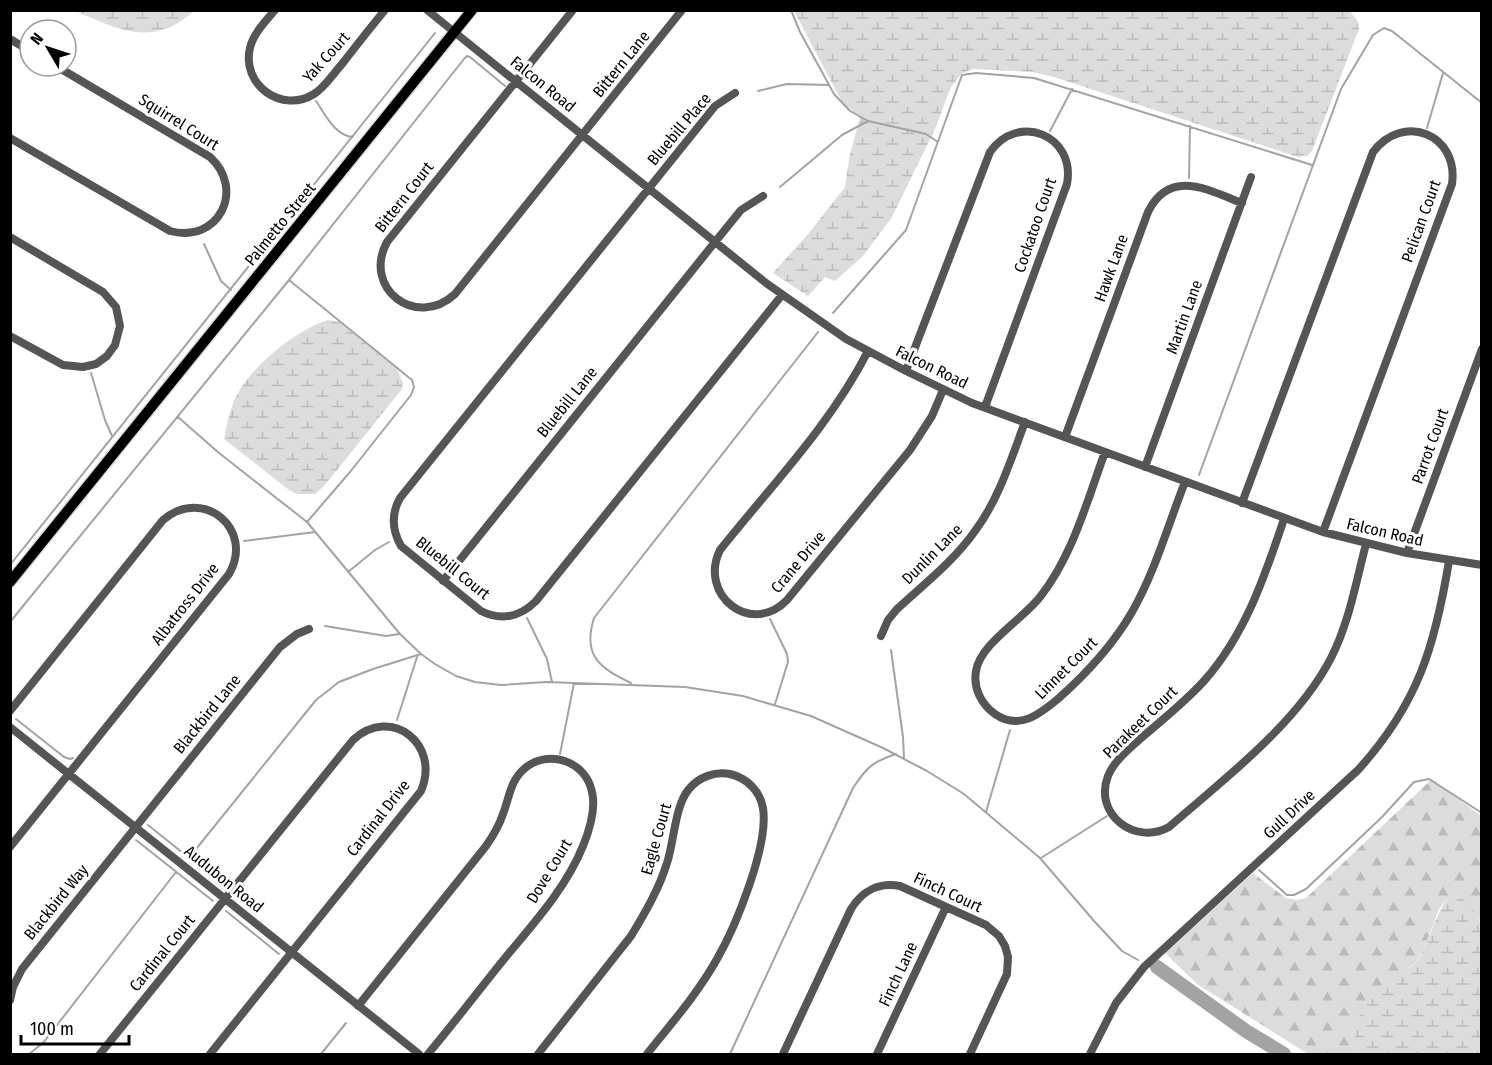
<svg xmlns="http://www.w3.org/2000/svg" width="1492" height="1065" font-family="'Fira Sans Condensed',sans-serif">
<defs>
<pattern id="forest-firs" width="22" height="20" patternUnits="userSpaceOnUse" patternTransform="scale(1.5)"><rect width="22" height="20" fill="#dcdcdc"/><path d="M5 1l3.5 6h-7zM16 11l3.5 6h-7z" fill="#bbb"/></pattern>
<pattern id="wetland-marsh" width="20" height="14" patternUnits="userSpaceOnUse" patternTransform="scale(1.5)"><rect width="20" height="14" fill="#dcdcdc"/><path d="M1 5h8M5 5V1M11 12h8M15 12V8" fill="none" stroke="#bbb"/></pattern>
</defs>
<rect width="100%" height="100%" fill="#fff"/>
<path fill="url(#forest-firs)" d="M 1432,779 L 1481,816 L 1481,924 L 1479,919 L 1461,898 L 1449,897 L 1439,909 L 1424,949 L 1416,962 L 1365,1006 L 1357,1046 L 1360,1054 L 1308,1054 L 1197,984 L 1165,953 L 1253,873 L 1286,898 L 1296,900 L 1306,898 Z"/>
<path fill="url(#wetland-marsh)" d="M 75,11 L 194,11 C 153,48 119,30 75,11 Z
M 1349,11 L 1357,20 L 1359,29 L 1312,151 L 1307,156 L 1298,157 L 1054,77 L 1032,72 L 973,69 L 962,73 L 951,87 L 935,129 L 892,217 L 863,256 L 835,281 L 825,277 L 808,296 L 773,273 L 809,233 L 845,187 L 850,154 L 860,118 L 842,102 L 794,11 Z
M 328,320 L 339,322 L 397,369 L 403,383 L 402,389 L 325,485 L 315,494 L 297,494 L 289,490 L 224,439 C 227,423 231,404 239,391 C 256,363 298,329 328,320 Z
M 1449,897 L 1461,898 L 1470,904 L 1481,924 L 1481,1054 L 1360,1054 C 1344,1015 1372,998 1400,975 C 1406,970 1413,966 1418,960 C 1431,940 1433,917 1449,897 Z"/>
<g fill="none" stroke-linecap="round" stroke-linejoin="round">
<path stroke="#a3a3a3" stroke-width="2" d="M 791,10 L 800,32 L 834,94 L 850,111 L 868,121 L 926,134 L 938,142
M 758,91 L 787,84 L 829,85
M 316,101 C 325,114 335,136 353,137
M 1427,128 L 1443,73
M 1050,131 L 1072,89
M 1189,178 L 1190,126
M 780,187 L 842,135 L 868,121
M 204,244 L 221,281 L 231,290
M 289,280 L 412,380 L 414,387 L 411,395 L 350,472 L 307,522
M 833,313 L 906,230 L 962,75 L 976,73 L 1034,78 L 1312,165
M 91,373 L 105,420 L 112,436
M 178,417 L 219,453 L 307,522 L 400,634 L 421,654 L 435,664 L 456,676 L 475,682 L 501,685 L 546,682 L 685,687 L 743,696 L 811,716 L 883,748 L 927,771 L 964,794 L 1040,858 L 1094,921 L 1122,951 L 1138,960
M 1199,475 L 1341,89 L 1373,35 L 1384,28 L 1392,31 L 1482,103
M 244,541 L 315,532
M 10,565 L 435,33
M 348,572 L 375,550 L 389,542
M 527,618 L 547,659 L 552,682
M 770,619 L 787,654 L 788,662 L 775,704
M 10,622 L 289,280 L 464,59 L 467,56 L 470,57 L 505,86
M 325,626 L 386,636 L 399,634
M 891,650 L 903,737 L 904,758
M 631,683 C 600,668 582,656 594,618 L 818,332
M 16,719 L 64,757 L 70,759 L 73,758
M 397,720 L 417,657
M 560,754 L 574,683
M 986,812 L 1010,730
M 148,825 L 224,886
M 136,840 L 213,901
M 1041,858 L 1107,816
M 188,859 L 316,700 L 339,682 L 373,669 L 421,654
M 1259,870 L 1287,895 L 1294,895 L 1306,889 L 1382,817 L 1414,782 L 1429,779 L 1482,813
M 226,911 L 279,954
M 29,1054 L 43,1043 L 176,872
M 321,1054 L 346,1023
M 730,1054 L 853,788 C 867,767 872,762 896,754"/>
<path stroke="#a3a3a3" stroke-width="14" d="M 1157,967 L 1246,1031 L 1284,1054"/>
<g stroke="#dbdbdb" stroke-width="13">
<path id="major" d="M 10,582 L 472,10"/>
</g>
<path stroke="#555" stroke-width="8" d="M 275,10 C 265,22 253,34 250,48 C 241,85 282,114 314,94 C 325,87 333,74 342,64 C 356,46 370,28 385,10
M 427,10 L 766,283 L 846,339 L 906,371 L 972,403 L 1323,532 L 1407,553 L 1482,565
M 573,10 L 387,242 C 362,288 416,330 455,294 L 682,10
M 10,39 L 30,51
M 735,93 L 715,106 L 400,498 C 391,514 392,530 401,546 L 481,611 C 501,621 520,617 536,601 L 782,295
M 10,138 L 170,231 C 218,244 246,190 210,157 L 56,66
M 10,237 L 103,292 L 116,307 L 120,326 L 115,345 L 107,356 L 96,364 L 83,367 L 63,365 L 10,336
M 868,351 C 831,424 771,486 720,550 C 698,595 751,637 787,600 L 910,450 L 932,416 L 943,390
M 906,371 L 990,152 C 1018,112 1076,135 1067,184 L 985,407
M 1065,437 L 1148,212 C 1170,168 1208,190 1242,203
M 1105,452 C 1087,501 1073,555 1040,597 C 1023,619 980,644 976,671 C 973,688 981,704 995,714 C 1019,731 1040,714 1059,698 C 1087,673 1113,645 1132,612 C 1155,572 1168,525 1185,482
M 1145,467 L 1251,177
M 1242,503 L 1373,152 C 1403,112 1459,134 1452,184 L 1323,532
M 1284,519 C 1265,576 1245,635 1204,681 C 1185,702 1162,720 1140,739 C 1128,750 1114,761 1108,776 C 1093,814 1135,846 1169,827 C 1224,779 1297,724 1331,658 C 1349,623 1356,582 1366,544
M 1407,553 L 1482,349
M 443,581 L 715,242 L 741,210 L 763,196
M 881,636 L 888,620 L 897,609 C 923,585 954,561 975,531 C 999,499 1011,459 1025,422
M 10,711 L 163,520 C 203,486 255,529 229,574 L 10,847
M 10,727 L 419,1054
M 10,1000 L 13,987 L 22,969 L 280,647 L 297,634 L 309,629
M 358,1006 L 486,846 C 493,836 499,826 503,814 C 509,799 510,781 524,769 C 548,748 586,761 592,792 C 596,808 589,831 583,846 C 566,888 534,923 505,958 C 479,990 454,1023 428,1054
M 100,1054 L 353,740 C 391,705 441,744 421,791 L 210,1054
M 538,1054 L 631,936 C 645,913 659,889 667,863 C 674,842 675,805 689,789 C 699,777 715,771 730,774 C 747,778 760,791 763,808 C 769,845 736,926 717,959 C 698,993 671,1024 647,1054
M 783,1054 L 851,909 C 862,891 879,882 900,886 L 986,925 L 999,936 L 1005,946 L 1008,957 L 1007,974 L 970,1054
M 877,1054 L 946,907
M 1090,1054 L 1116,1003 L 1144,967 L 1358,770 C 1418,704 1435,646 1449,561"/>
<use href="#major" stroke="#000" stroke-width="10"/>
</g>
<g text-anchor="middle" dominant-baseline="central" stroke-width="6" stroke-linejoin="round" paint-order="stroke">
<g font-size="16" fill="#000" stroke="#fff">
<text transform="translate(326 57) rotate(-48)">Yak Court</text>
<text transform="translate(621 64) rotate(-51)">Bittern Lane</text>
<text transform="translate(543 84) rotate(39)">Falcon Road</text>
<text transform="translate(179 122) rotate(32)">Squirrel Court</text>
<text transform="translate(679 129) rotate(-50)">Bluebill Place</text>
<text transform="translate(404 197) rotate(-52)">Bittern Court</text>
<text transform="translate(1421 221) rotate(-70)">Pelican Court</text>
<text transform="translate(280 224) rotate(-51)">Palmetto Street</text>
<text transform="translate(1035 225) rotate(-71)">Cockatoo Court</text>
<text transform="translate(1111 268) rotate(-70)">Hawk Lane</text>
<text transform="translate(1184 317) rotate(-70)">Martin Lane</text>
<text transform="translate(932 367) rotate(26)">Falcon Road</text>
<text transform="translate(567 402) rotate(-51)">Bluebill Lane</text>
<text transform="translate(1430 446) rotate(-70)">Parrot Court</text>
<text transform="translate(1385 532) rotate(13)">Falcon Road</text>
<text transform="translate(932 554) rotate(-45)">Dunlin Lane</text>
<text transform="translate(798 562) rotate(-50)">Crane Drive</text>
<text transform="translate(453 568) rotate(39)">Bluebill Court</text>
<text transform="translate(185 604) rotate(-52)">Albatross Drive</text>
<text transform="translate(1066 668) rotate(-45)">Linnet Court</text>
<text transform="translate(207 714) rotate(-51)">Blackbird Lane</text>
<text transform="translate(1140 722) rotate(-44)">Parakeet Court</text>
<text transform="translate(1289 814) rotate(-43)">Gull Drive</text>
<text transform="translate(378 818) rotate(-52)">Cardinal Drive</text>
<text transform="translate(656 839) rotate(-74)">Eagle Court</text>
<text transform="translate(549 871) rotate(-59)">Dove Court</text>
<text transform="translate(224 879) rotate(39)">Audubon Road</text>
<text transform="translate(948 892) rotate(25)">Finch Court</text>
<text transform="translate(56 902) rotate(-51)">Blackbird Way</text>
<text transform="translate(162 953) rotate(-51)">Cardinal Court</text>
<text transform="translate(898 974) rotate(-65)">Finch Lane</text>
</g>
</g>
<rect width="1492" height="1065" fill="none" stroke="#000000" stroke-width="24"/>
<g transform="translate(48 48) rotate(309)"><circle r="28" fill="#ffffff" stroke="#999999" stroke-width="1.5"/>
<path d="M0-4.5L10 22L0 15L-10 22Z" fill="#000000"/>
<text y="-9" font-size="16" font-weight="bold" text-anchor="middle" fill="#000000">N</text>
</g>
<path d="M21 1035v9h108v-9" fill="none" stroke="#000000" stroke-width="3"/>
<text x="30" y="1035" font-size="18" fill="#000000" stroke="#ffffff" stroke-width="4.5" paint-order="stroke">100 m</text>
</svg>
